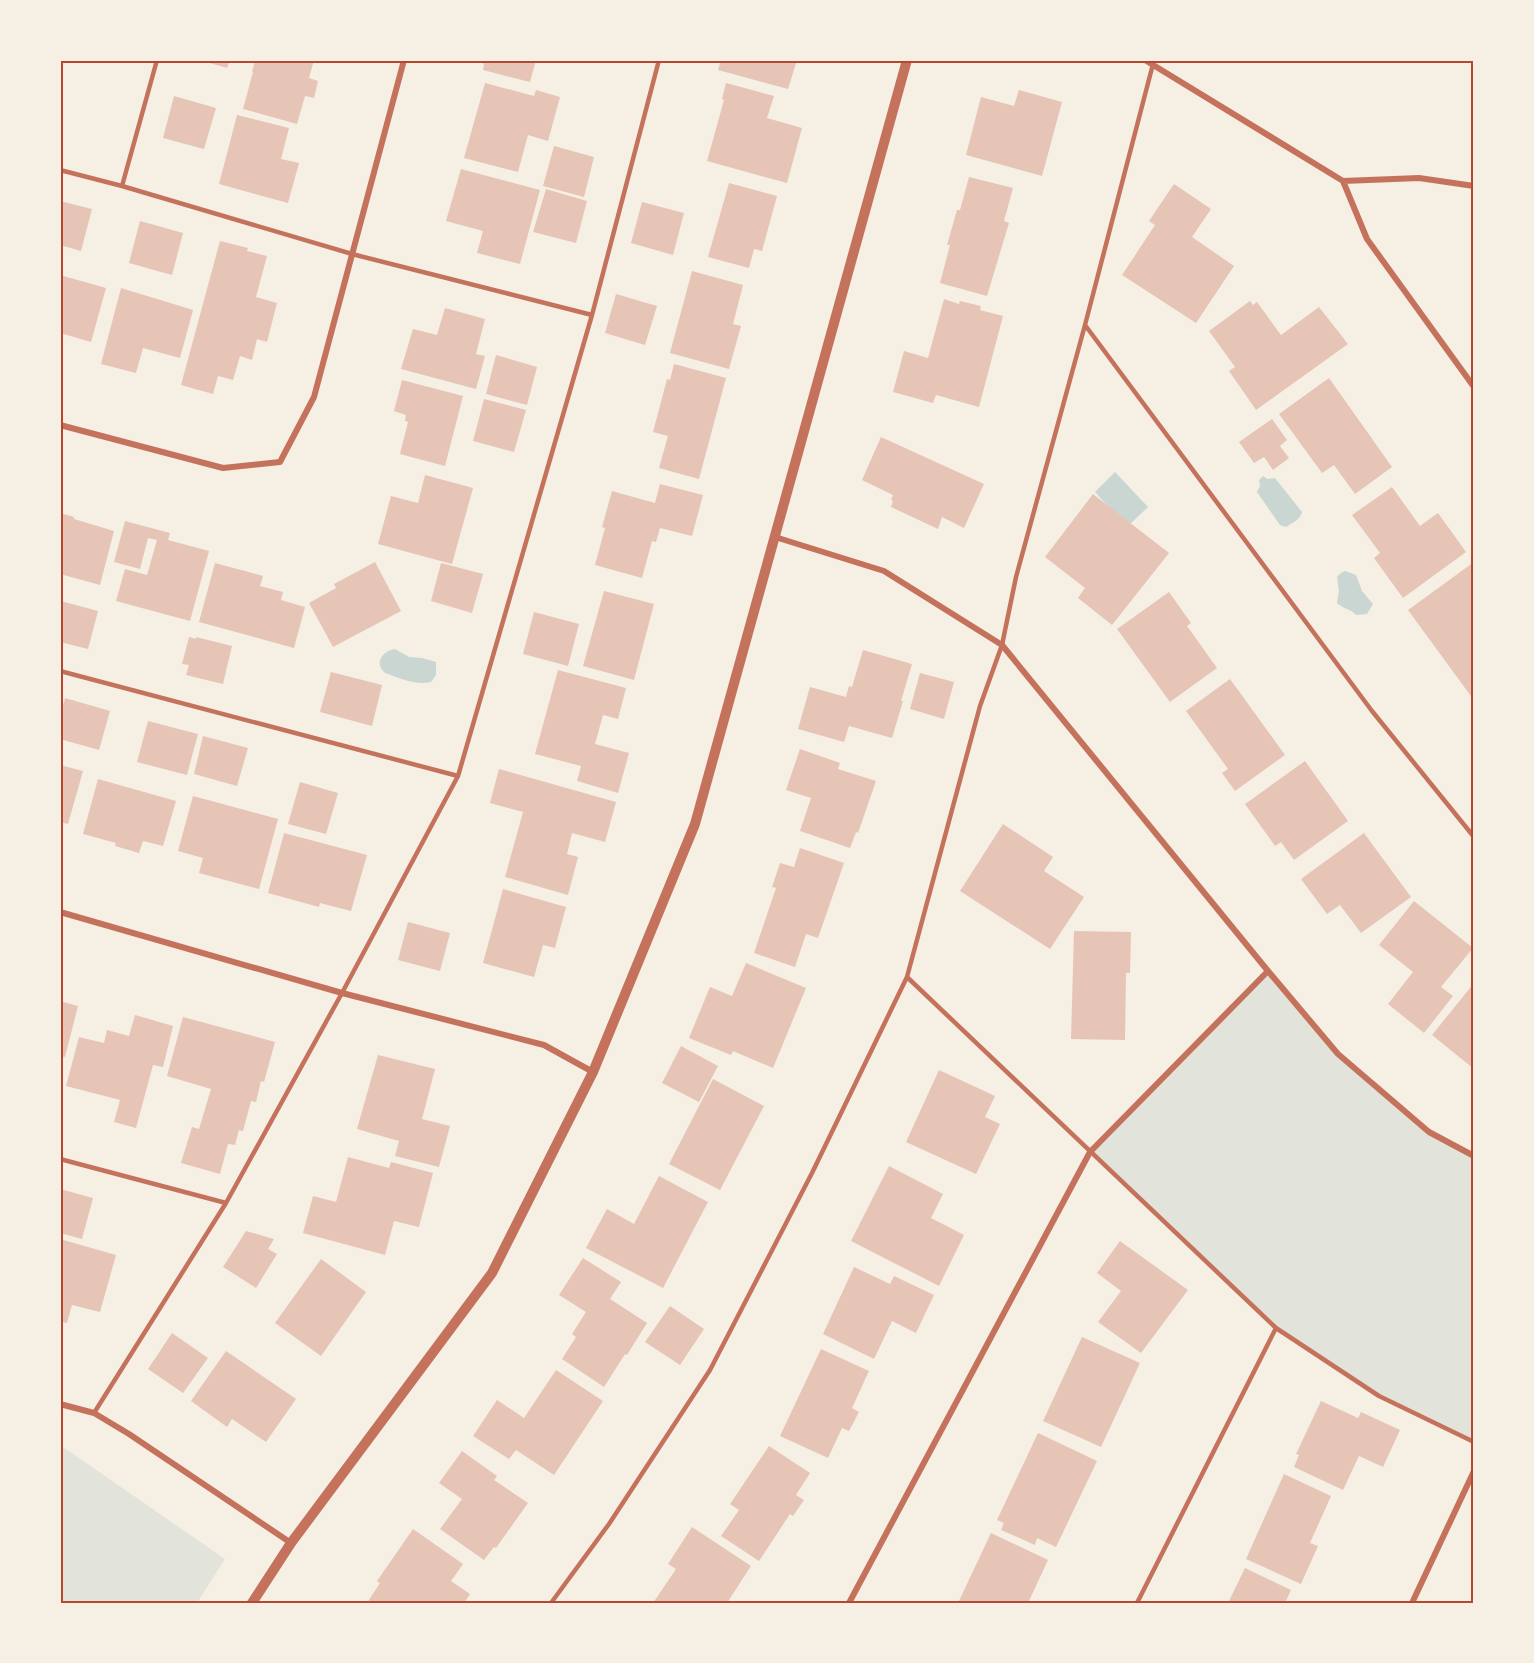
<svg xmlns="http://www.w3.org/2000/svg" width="1534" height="1663" font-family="Barlow,sans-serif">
<rect width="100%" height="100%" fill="#f6efe4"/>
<path fill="#e2e4dc" d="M 1268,971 L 1338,1054 L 1429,1132 L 1474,1156 L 1474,1442 L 1379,1396 L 1276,1328 L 1090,1152 Z
M 60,1447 L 66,1449 L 225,1559 L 197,1603 L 60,1603 Z"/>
<path fill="#c9d6d2" d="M 1115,472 L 1148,507 L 1127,527 L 1095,492 Z
M 1263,476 L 1267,479 L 1275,478 L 1302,512 C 1300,520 1292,523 1286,527 L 1280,525 L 1257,492 L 1260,486 L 1259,480 Z
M 1345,571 L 1356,575 L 1362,591 L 1373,604 L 1367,614 L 1356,615 C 1351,609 1342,608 1337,603 L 1339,591 L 1337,577 L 1341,573 Z
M 395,649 L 409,657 L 422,658 L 436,662 L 436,675 L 431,682 C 417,686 399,678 385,673 C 374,663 382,651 395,649 Z"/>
<path fill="#e6c5b7" d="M 199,60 L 230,60 L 227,68 Z
M 255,60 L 314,60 L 309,78 L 318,81 L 314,98 L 305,96 L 297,124 L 243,109 L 253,72 L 252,72 Z
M 482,60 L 536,60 L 530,82 L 483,70 L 484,65 Z
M 721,60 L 797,60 L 788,89 L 718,70 Z
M 485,83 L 534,96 L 536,90 L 560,97 L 548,141 L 528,135 L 518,172 L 464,158 Z
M 726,83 L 774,96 L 767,118 L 802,128 L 787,183 L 707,161 L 724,100 L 722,99 Z
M 1019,90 L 1062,102 L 1042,176 L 966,155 L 981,97 L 1014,106 Z
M 174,96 L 216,108 L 204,149 L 163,138 Z
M 237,115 L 289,128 L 281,159 L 299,163 L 288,203 L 219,184 Z
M 554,146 L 594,157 L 584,197 L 543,186 Z
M 461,169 L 540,190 L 520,264 L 477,253 L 483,231 L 446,221 Z
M 969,177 L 1013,188 L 1004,221 L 1009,223 L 987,296 L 940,283 L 950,245 L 947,245 L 957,210 L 960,210 Z
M 729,183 L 777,196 L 762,251 L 754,249 L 749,268 L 708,257 Z
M 1174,184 L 1211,209 L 1192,237 L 1234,266 L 1196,323 L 1122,275 L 1155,225 L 1149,221 Z
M 546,189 L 587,201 L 576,243 L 533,232 Z
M 60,201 L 92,209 L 81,251 L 60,245 Z
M 642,202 L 684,213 L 673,255 L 631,243 Z
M 140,221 L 183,233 L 172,275 L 129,263 Z
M 220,241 L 248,248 L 247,251 L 267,256 L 256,297 L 277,303 L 267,342 L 257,339 L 252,360 L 240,356 L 233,380 L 218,376 L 213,394 L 181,385 Z
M 692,271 L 743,285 L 733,324 L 741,326 L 729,369 L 670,353 Z
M 60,275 L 106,288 L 91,342 L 60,333 Z
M 121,288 L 193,310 L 180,358 L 143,348 L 136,373 L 101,364 Z
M 616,294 L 657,306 L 645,345 L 605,333 Z
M 944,299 L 959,304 L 960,301 L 981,306 L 980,310 L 1003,316 L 979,407 L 936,395 L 933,403 L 893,392 L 904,351 L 928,358 Z
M 1250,301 L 1253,305 L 1257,302 L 1281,335 L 1319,307 L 1348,344 L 1256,410 L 1229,371 L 1235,367 L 1209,331 Z
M 445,308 L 485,319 L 476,354 L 485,356 L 476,389 L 401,369 L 413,329 L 437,335 Z
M 496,355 L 537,367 L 527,405 L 486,394 Z
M 674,364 L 726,378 L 699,479 L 659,468 L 668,436 L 653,432 L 667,379 L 670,380 Z
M 1329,378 L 1392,467 L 1355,494 L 1334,465 L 1322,473 L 1279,414 Z
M 402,380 L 463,396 L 445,466 L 400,454 L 408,422 L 405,421 L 406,415 L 394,411 Z
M 484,399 L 526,410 L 514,452 L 473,441 Z
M 1272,419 L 1287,440 L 1280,446 L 1289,458 L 1273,470 L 1264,457 L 1254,463 L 1239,442 Z
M 881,437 L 984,484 L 964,528 L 942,517 L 938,529 L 891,507 L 893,501 L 891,500 L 893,495 L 862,480 Z
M 425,475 L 473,488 L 452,564 L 378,544 L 391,496 L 418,503 Z
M 660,484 L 703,495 L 692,536 L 660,528 L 656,542 L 652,541 L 642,578 L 595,565 L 605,528 L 602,527 L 612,491 L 655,503 Z
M 1392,487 L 1420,526 L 1438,513 L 1466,552 L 1403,598 L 1374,558 L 1380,553 L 1352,515 Z
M 1093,494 L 1169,553 L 1112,625 L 1078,598 L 1085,588 L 1045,557 Z
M 60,513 L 74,517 L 74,519 L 114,531 L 100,585 L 60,574 Z
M 125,521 L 170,533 L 168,540 L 209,551 L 190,621 L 116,601 L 125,569 L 147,575 L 157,540 L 148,538 L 140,569 L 114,562 Z
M 375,562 L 401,611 L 333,647 L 309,603 L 336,588 L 334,584 Z
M 1474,562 L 1474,698 L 1473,699 L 1408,610 Z
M 215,563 L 263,576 L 260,586 L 283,592 L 281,600 L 305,607 L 294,648 L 199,622 Z
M 441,563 L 483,574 L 472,613 L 431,601 Z
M 604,591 L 654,604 L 634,680 L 583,666 Z
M 1169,592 L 1191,623 L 1187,626 L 1217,668 L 1170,702 L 1117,629 Z
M 61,601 L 98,611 L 88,649 L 60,642 Z
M 534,612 L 579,624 L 568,666 L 523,654 Z
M 189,637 L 196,639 L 196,637 L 232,646 L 223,684 L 186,675 L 189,665 L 182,664 Z
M 863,650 L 912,664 L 901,701 L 903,701 L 892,738 L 849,726 L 844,742 L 798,729 L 810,687 L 846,697 L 849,686 L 852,687 Z
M 558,670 L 626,688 L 618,719 L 603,715 L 595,744 L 629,753 L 618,793 L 577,781 L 581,766 L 535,754 Z
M 331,672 L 382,685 L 372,726 L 320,712 Z
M 920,673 L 954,682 L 944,719 L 910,709 Z
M 1230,679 L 1285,755 L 1235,791 L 1222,773 L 1228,769 L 1186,711 Z
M 65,698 L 110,711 L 99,750 L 60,739 L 60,717 Z
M 148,721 L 198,734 L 187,775 L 137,762 Z
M 203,736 L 248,748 L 237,786 L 194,774 Z
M 800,749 L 840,763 L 838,769 L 876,781 L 858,833 L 856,832 L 850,848 L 800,831 L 811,798 L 786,790 Z
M 1305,761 L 1348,821 L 1294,860 L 1281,842 L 1275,846 L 1245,804 Z
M 60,765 L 83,771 L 68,824 L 60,822 Z
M 499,769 L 616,802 L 605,842 L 572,833 L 567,854 L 578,857 L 568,895 L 505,877 L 523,812 L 490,803 Z
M 98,779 L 176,801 L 163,846 L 143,841 L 139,853 L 115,846 L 116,843 L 83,834 Z
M 300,782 L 338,793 L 326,834 L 288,824 Z
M 193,796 L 278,819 L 259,889 L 199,873 L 203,858 L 178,851 Z
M 1003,824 L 1053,857 L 1044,871 L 1084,897 L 1050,949 L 960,891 Z
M 284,833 L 367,855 L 351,911 L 320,903 L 319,907 L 268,893 Z
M 1364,833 L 1411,897 L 1361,933 L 1340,905 L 1327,914 L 1301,879 Z
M 800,848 L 844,863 L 818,938 L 806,934 L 795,967 L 754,953 L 776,888 L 772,887 L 780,863 L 794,867 Z
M 503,889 L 566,907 L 555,948 L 543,945 L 534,977 L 483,963 Z
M 1414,901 L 1473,948 L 1441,987 L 1453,996 L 1424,1033 L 1388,1004 L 1413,972 L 1379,945 Z
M 408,922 L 450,933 L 440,971 L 398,960 Z
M 1074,931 L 1131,932 L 1130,973 L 1126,973 L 1125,1040 L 1071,1039 Z
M 746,963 L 806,988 L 773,1068 L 733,1051 L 731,1055 L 689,1038 L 710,987 L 732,996 Z
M 1474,983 L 1474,1069 L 1432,1035 Z
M 60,1001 L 78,1006 L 65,1057 L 60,1056 Z
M 135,1015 L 173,1026 L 163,1067 L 153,1065 L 136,1128 L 114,1122 L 120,1100 L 66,1086 L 79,1037 L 104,1043 L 107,1030 L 129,1036 Z
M 183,1017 L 275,1042 L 264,1082 L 261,1081 L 256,1102 L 251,1101 L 243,1131 L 239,1130 L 235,1145 L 228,1144 L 220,1174 L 181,1163 L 192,1127 L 199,1129 L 211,1089 L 167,1076 Z
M 681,1046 L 718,1066 L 699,1102 L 662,1083 Z
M 378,1055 L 435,1069 L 422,1119 L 450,1126 L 439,1167 L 395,1156 L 399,1141 L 357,1129 Z
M 939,1070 L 995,1096 L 985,1117 L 1000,1124 L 976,1174 L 906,1142 Z
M 713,1079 L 764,1106 L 720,1190 L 669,1164 Z
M 348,1157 L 389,1168 L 391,1162 L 433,1173 L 419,1227 L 394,1221 L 385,1255 L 303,1233 L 313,1196 L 336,1202 Z
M 889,1166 L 943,1194 L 931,1218 L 964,1235 L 939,1286 L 851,1241 Z
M 659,1176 L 708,1202 L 663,1288 L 586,1248 L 607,1209 L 634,1224 Z
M 60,1189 L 93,1198 L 82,1239 L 60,1233 Z
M 246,1231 L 274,1239 L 268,1249 L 277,1254 L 256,1288 L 223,1267 Z
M 60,1239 L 116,1255 L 100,1312 L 72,1305 L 67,1323 L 60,1321 Z
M 1120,1241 L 1188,1290 L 1141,1353 L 1098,1322 L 1121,1291 L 1097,1273 Z
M 583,1258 L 621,1282 L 610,1299 L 647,1323 L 627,1355 L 625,1354 L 604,1387 L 562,1359 L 576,1337 L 572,1334 L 586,1312 L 559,1295 Z
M 321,1259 L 366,1292 L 321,1356 L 275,1323 Z
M 854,1267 L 890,1284 L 894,1276 L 934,1295 L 916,1333 L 892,1321 L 874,1359 L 823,1334 Z
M 670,1306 L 704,1329 L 680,1365 L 645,1342 Z
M 172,1333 L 208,1358 L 183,1393 L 148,1369 Z
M 1082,1337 L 1140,1363 L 1101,1447 L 1043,1421 Z
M 821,1349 L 869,1371 L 852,1408 L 859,1412 L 849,1431 L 842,1428 L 828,1458 L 780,1436 Z
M 226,1351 L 296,1399 L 266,1442 L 232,1419 L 227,1427 L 191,1401 Z
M 556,1370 L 603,1401 L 554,1475 L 516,1450 L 509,1459 L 473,1436 L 497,1400 L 524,1418 Z
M 1321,1401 L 1358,1418 L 1361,1412 L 1400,1430 L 1383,1467 L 1359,1456 L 1343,1490 L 1294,1467 L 1299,1455 L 1296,1454 Z
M 1038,1433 L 1097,1461 L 1056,1547 L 1037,1538 L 1035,1545 L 1001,1530 L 1004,1523 L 997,1520 Z
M 769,1446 L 810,1473 L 796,1495 L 804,1500 L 793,1516 L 790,1514 L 759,1561 L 721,1536 L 739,1510 L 730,1504 Z
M 462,1451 L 497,1476 L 494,1480 L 528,1503 L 496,1548 L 494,1547 L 484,1560 L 440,1529 L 462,1499 L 439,1483 Z
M 1284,1474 L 1331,1496 L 1310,1543 L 1318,1546 L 1301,1584 L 1246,1559 Z
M 692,1527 L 751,1566 L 727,1603 L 724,1601 L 722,1603 L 653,1603 L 676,1569 L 668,1564 Z
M 413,1529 L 463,1564 L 451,1581 L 470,1594 L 464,1603 L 367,1603 L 380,1583 L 377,1581 Z
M 991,1533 L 1048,1560 L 1028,1603 L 958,1603 Z
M 1245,1568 L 1291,1590 L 1285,1603 L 1228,1603 Z"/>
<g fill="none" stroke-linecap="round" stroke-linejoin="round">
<path stroke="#c5725c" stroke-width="4.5" d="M 60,170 L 122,186 L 352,254 L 592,315
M 122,186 L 157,60
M 1085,325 L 1372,711 L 1474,837
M 60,671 L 458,776
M 907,977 L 1276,1328 L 1379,1396 L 1474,1442
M 60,1159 L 226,1203
M 94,1413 L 226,1203 L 342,993 L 458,776 L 592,315 L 659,60
M 551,1603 L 609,1524 L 710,1370 L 812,1173 L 907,977 L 980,706 L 1002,645 L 1016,577 L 1085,325 L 1153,64
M 1137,1603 L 1276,1328"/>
<path stroke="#c5725c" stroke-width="6" d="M 1145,60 L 1343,181 L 1367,239 L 1474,387
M 1343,181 L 1419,178 L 1474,186
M 60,425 L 223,468 L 280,462 L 314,397 L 404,60
M 775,537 L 884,571 L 1002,645 L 1268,971 L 1338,1054 L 1429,1132 L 1474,1156
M 60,912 L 342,993 L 544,1045 L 593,1072
M 60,1404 L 94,1413 L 129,1434 L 291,1543
M 849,1603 L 1090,1152 L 1268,971
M 1412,1603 L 1474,1471"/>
<path stroke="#c5725c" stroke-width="10" d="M 252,1603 L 291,1543 L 492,1273 L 593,1072 L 695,824 L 907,60"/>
</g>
<rect width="1534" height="1663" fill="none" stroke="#f6efe4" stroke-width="123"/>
<rect x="62" y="62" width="1410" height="1540" fill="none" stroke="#b5482f" stroke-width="2"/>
</svg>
